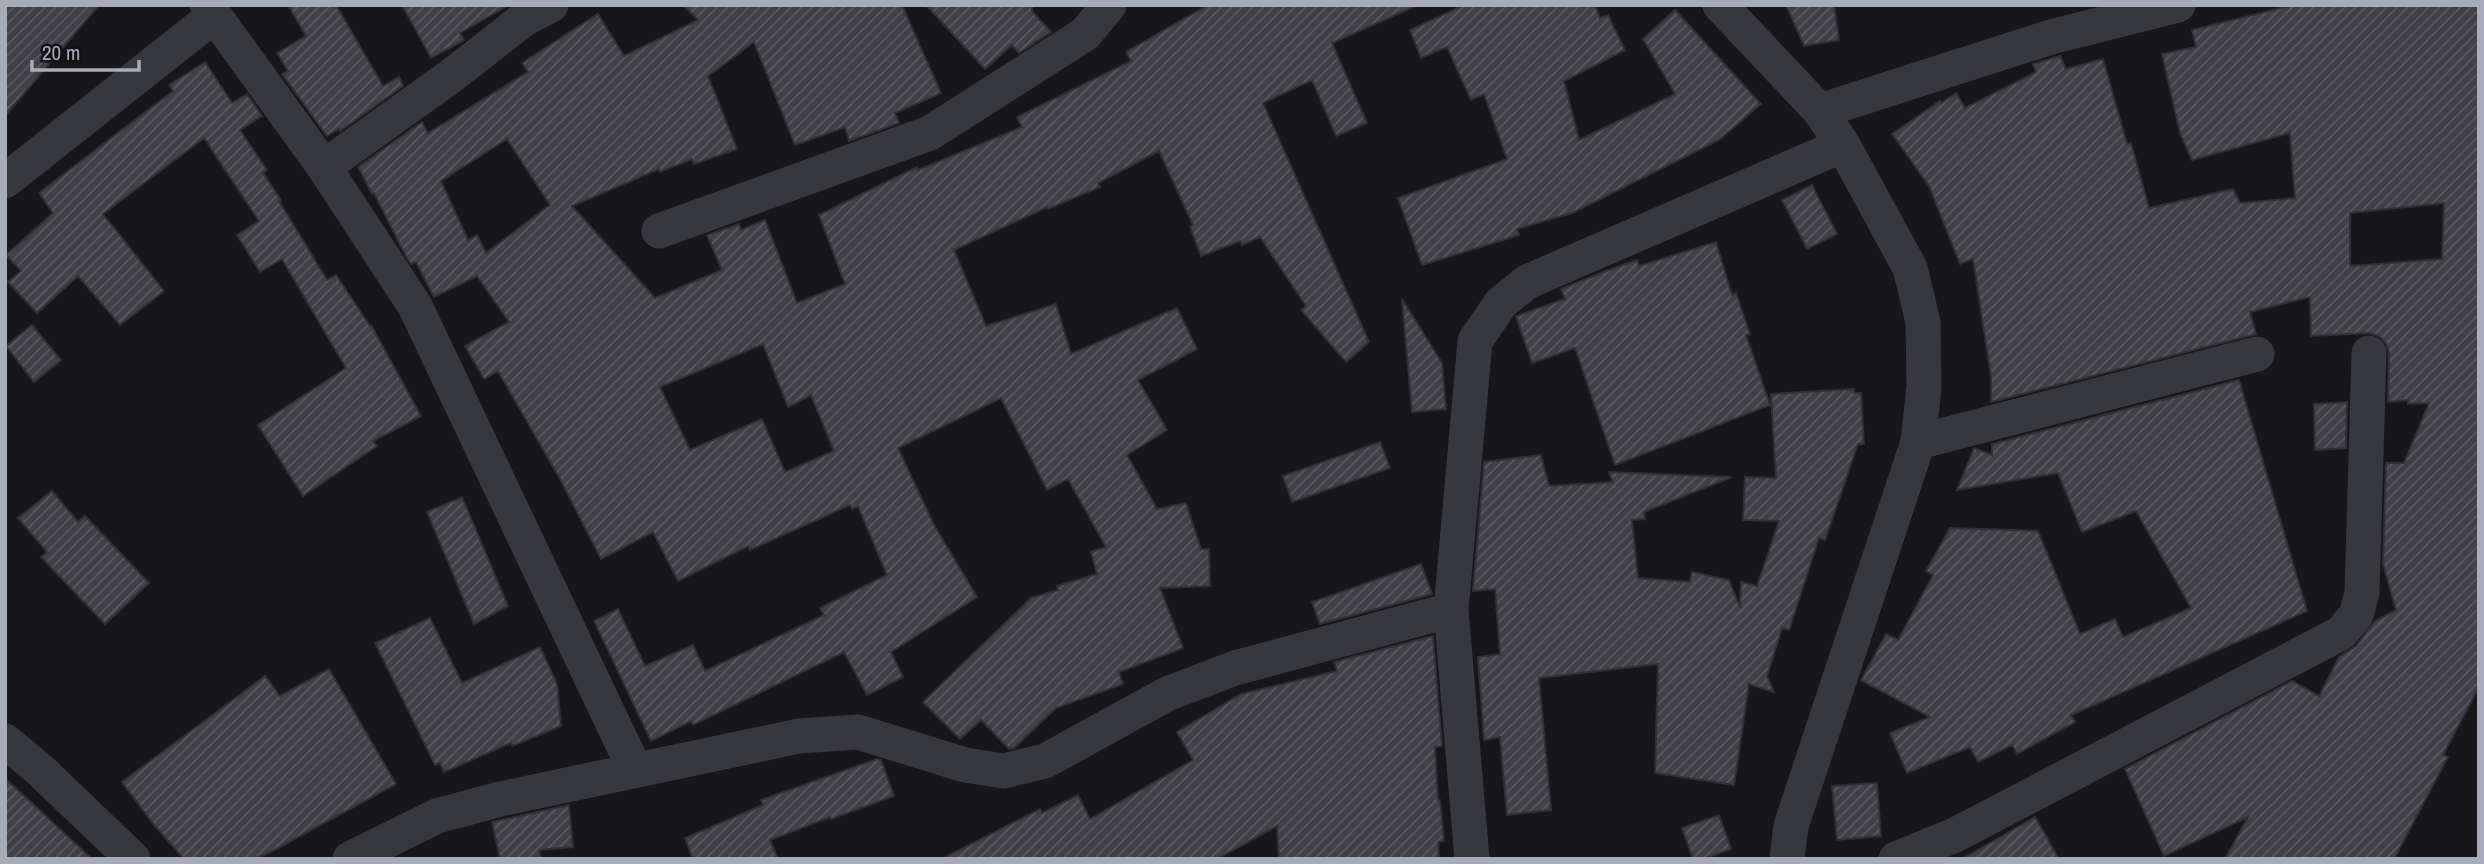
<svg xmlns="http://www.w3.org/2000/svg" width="2484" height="864" font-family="'Archivo Narrow',sans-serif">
<defs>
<pattern id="building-hatch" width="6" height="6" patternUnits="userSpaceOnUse" patternTransform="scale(1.75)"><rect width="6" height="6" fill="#414046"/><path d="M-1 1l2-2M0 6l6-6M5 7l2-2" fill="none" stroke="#5a595f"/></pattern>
</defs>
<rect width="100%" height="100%" fill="#171619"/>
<path fill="url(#building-hatch)" stroke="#313035" stroke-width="2" fill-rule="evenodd" d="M 5,5 L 99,5 L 5,116 Z
M 288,5 L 336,5 L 383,86 L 399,77 L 403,86 L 340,131 L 339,129 L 327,136 L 282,74 L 288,71 L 277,53 L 306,36 Z
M 402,5 L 509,5 L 460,33 L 464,40 L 431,58 Z
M 683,5 L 902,5 L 941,93 L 895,113 L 899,123 L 849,141 L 845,127 L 795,145 L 754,42 L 708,76 L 737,149 L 694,164 L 692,159 L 660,172 L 659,169 L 572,206 L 655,298 L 722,270 L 707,235 L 739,224 L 741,230 L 765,220 L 797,303 L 845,284 L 819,215 L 917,167 L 918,170 L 1022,127 L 1017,117 L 1131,61 L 1126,52 L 1208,5 L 1418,5 L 1332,43 L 1367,123 L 1336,136 L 1312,80 L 1263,103 L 1369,342 L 1346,362 L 1301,310 L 1306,306 L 1260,237 L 1242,245 L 1240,241 L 1201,256 L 1190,227 L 1193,225 L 1159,151 L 1098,183 L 1100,187 L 1048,209 L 1047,207 L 954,250 L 986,326 L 1056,304 L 1071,354 L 1177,308 L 1197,349 L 1138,380 L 1167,430 L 1127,455 L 1157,509 L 1186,503 L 1201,549 L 1209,549 L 1210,586 L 1160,588 L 1183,648 L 1119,672 L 1123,684 L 1056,708 L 1014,748 L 1009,749 L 981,720 L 960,739 L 923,702 L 1031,598 L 1058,590 L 1057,586 L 1097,574 L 1091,552 L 1106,547 L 1068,479 L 1047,490 L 1001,398 L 898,448 L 934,525 L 977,597 L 891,652 L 903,677 L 867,695 L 844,652 L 693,725 L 691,721 L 651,741 L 594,621 L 618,609 L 645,666 L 693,645 L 705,671 L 824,615 L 820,608 L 887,575 L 858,506 L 852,509 L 850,505 L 750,550 L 748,546 L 678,581 L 653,532 L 601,559 L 560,479 L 498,371 L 484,379 L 465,346 L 509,322 L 477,276 L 434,297 L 416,262 L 411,264 L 406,256 L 374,193 L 372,194 L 358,167 L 422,122 L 428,133 L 528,72 L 522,63 L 598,14 L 624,56 L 698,20 ZM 507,139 L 550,205 L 486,253 L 477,235 L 468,240 L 441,181 ZM 763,344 L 788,407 L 811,395 L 834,451 L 785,472 L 762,419 L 690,450 L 660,387 Z
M 926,5 L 1032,5 L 1032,11 L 1051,32 L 1019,53 L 1012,45 L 985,69 Z
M 1464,5 L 1595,5 L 1600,18 L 1608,15 L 1625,50 L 1564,81 L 1579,140 L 1675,94 L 1643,39 L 1675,10 L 1761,104 L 1719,140 L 1572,213 L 1517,229 L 1519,235 L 1422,265 L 1398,198 L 1507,159 L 1484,94 L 1471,100 L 1447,47 L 1421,58 L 1410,30 Z
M 1786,5 L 1834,5 L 1839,40 L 1804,46 Z
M 2293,5 L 2479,5 L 2479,687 L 2443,755 L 2448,757 L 2394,859 L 2225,859 L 2248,817 L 2164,856 L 2125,769 L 2292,681 L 2319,696 L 2339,657 L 2356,646 L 2375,621 L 2396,610 L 2383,564 L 2386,463 L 2404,463 L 2429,403 L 2408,404 L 2408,400 L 2388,402 L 2389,353 L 2386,343 L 2379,336 L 2369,333 L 2311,336 L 2310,297 L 2250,312 L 2256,334 L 1991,402 L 1991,376 L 1973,259 L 1960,264 L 1929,186 L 1892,134 L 1940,101 L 1941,103 L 1956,93 L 1965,108 L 2036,72 L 2033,64 L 2060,56 L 2066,69 L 2103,59 L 2127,144 L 2131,143 L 2149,208 L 2233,189 L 2240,203 L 2295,198 L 2290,133 L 2192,160 L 2180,133 L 2162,54 L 2196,47 L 2192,30 ZM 2444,203 L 2442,259 L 2350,266 L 2350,213 Z
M 205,62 L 232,103 L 247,94 L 262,116 L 240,130 L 267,170 L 263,173 L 281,200 L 279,201 L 327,280 L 336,275 L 370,326 L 371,325 L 421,416 L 373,441 L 377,446 L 303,496 L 258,425 L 346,368 L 282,259 L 260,272 L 237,235 L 259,221 L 204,138 L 103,214 L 164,291 L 120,325 L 78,276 L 37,313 L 8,282 L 21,271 L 6,255 L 53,213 L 39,193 L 173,91 L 169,85 Z
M 1812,185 L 1837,234 L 1807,249 L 1782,200 Z
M 1716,242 L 1732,295 L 1736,293 L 1750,334 L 1746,335 L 1770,405 L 1615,465 L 1575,348 L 1532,363 L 1516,316 L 1565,299 L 1561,289 L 1606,271 L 1637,260 L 1639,266 Z
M 1402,299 L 1442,363 L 1446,409 L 1412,412 Z
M 32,325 L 61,360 L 34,382 L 6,346 Z
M 2239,380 L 2307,611 L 2071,715 L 2075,722 L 2017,754 L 2012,745 L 1978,762 L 1970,747 L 1907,773 L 1890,733 L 1930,717 L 1861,680 L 1886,634 L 1898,640 L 1933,575 L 1926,571 L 1950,528 L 2038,531 L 2080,634 L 2115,619 L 2123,637 L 2191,608 L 2136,511 L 2082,532 L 2058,473 L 1957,490 L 1974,448 L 1992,455 L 1992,444 Z
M 1854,389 L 1854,393 L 1861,393 L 1864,444 L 1858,444 L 1825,540 L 1819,538 L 1789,630 L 1782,628 L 1767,676 L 1774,692 L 1749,684 L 1734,785 L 1655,773 L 1658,664 L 1539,678 L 1551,810 L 1507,815 L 1500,737 L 1484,740 L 1478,657 L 1500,654 L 1495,589 L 1473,591 L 1484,462 L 1541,455 L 1549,486 L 1613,482 L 1609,472 L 1732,477 L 1644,512 L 1645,519 L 1632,520 L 1638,578 L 1690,582 L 1692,572 L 1729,580 L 1740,608 L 1741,582 L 1757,586 L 1779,521 L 1743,520 L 1745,477 L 1776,478 L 1771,394 Z
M 2347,402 L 2346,448 L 2315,450 L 2314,404 Z
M 1380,442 L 1390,468 L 1292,502 L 1283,476 Z
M 52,491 L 78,522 L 85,516 L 149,583 L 105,624 L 41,557 L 47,552 L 18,518 Z
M 462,497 L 508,606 L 474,624 L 427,512 Z
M 1421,564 L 1432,594 L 1320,624 L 1312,602 Z
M 430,618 L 462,683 L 540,647 L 557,684 L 561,726 L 512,746 L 511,743 L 444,772 L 440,763 L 435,765 L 375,643 Z
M 1433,636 L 1442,746 L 1435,747 L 1438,800 L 1440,800 L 1444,841 L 1438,842 L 1439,859 L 1279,859 L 1277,826 L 1217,859 L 942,859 L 1040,809 L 1042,813 L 1078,795 L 1090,819 L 1193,760 L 1177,732 L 1241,694 L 1337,671 L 1334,662 Z
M 329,669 L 396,784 L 267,854 L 252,859 L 184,859 L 154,825 L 122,782 L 265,676 L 280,696 Z
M 877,759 L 881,760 L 894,796 L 831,819 L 830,817 L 770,840 L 778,859 L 693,859 L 685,838 L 763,805 L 761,800 Z
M 5,778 L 92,859 L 5,859 Z
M 1877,783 L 1881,836 L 1837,840 L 1832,786 Z
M 569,805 L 573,847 L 539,850 L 541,859 L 500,859 L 492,822 Z
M 1719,815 L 1731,849 L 1703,859 L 1693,859 L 1682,828 Z
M 2035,817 L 2059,859 L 1962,859 Z"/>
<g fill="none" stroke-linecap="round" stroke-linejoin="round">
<path stroke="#37383e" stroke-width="35" d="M 207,5 L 324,167 L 415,306 L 635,770
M 1720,5 L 1820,111 L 1843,145 L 1910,268 L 1923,322 L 1924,387 L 1918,442 L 1791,826 L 1787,859
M 1820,111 L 2051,37 L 2178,5
M 324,167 L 451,76 L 524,19 L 551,5
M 5,181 L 215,15
M 659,231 L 930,133 L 1085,34 L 1109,5
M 1918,442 L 2257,354
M 5,741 L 39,769 L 133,859
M 350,859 L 437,816 L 500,799 L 799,736 L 858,732 L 965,765 L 1004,771 L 1045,761 L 1167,694 L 1235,668 L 1451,610
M 1472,859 L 1451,610 L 1475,341 L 1501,303 L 1527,282 L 1843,145
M 1896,859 L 1955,835 L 2341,633 L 2356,615 L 2362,593 L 2369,353"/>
</g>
<rect width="2484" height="864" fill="none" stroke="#a8abb9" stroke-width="14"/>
<path d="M32 60v10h107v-10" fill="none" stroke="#a8abb9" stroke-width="3.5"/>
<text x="42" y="60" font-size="21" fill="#a8abb9" stroke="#121114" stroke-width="5" paint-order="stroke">20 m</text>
</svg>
